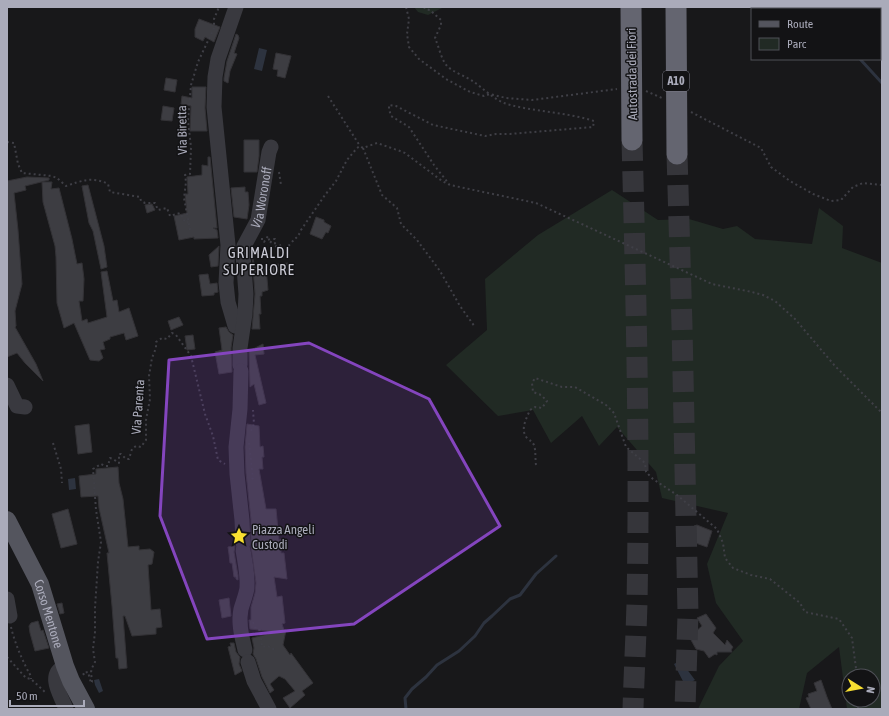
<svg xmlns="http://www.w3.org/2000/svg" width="889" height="716" font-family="'Asap Condensed',sans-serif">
<rect width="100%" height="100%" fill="#18181a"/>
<path fill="#212a24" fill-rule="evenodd" d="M 414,7 L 444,7 L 428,15 L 418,12 Z
M 612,190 L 658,220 L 689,219 L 723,229 L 737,226 L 755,239 L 812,244 L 819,208 L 843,226 L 842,248 L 882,263 L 882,709 L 847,709 L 839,647 L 807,673 L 799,709 L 698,709 L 719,666 L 743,641 L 716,603 L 707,564 L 728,513 L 662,498 L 656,472 L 617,427 L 599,446 L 582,416 L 551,443 L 533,410 L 498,416 L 446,365 L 487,330 L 485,279 L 538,235 ZM 849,676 L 873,676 L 873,700 L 849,700 Z"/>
<path fill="#2d333f" d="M 259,48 L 267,50 L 262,71 L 254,69 Z
M 75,478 L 76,489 L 69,490 L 68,479 Z
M 678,662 L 683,664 L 695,680 L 685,685 L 674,664 Z
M 99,679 L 103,691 L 99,693 L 95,685 L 94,680 Z"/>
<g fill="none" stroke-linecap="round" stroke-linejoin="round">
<path stroke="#2d333f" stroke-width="3" d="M 784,7 L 787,9
M 867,9 L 870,7
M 860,59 L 882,83
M 406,709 L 405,698 L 412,689 L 426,677 L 437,665 L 459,651 L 475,636 L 484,623 L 492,616 L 510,599 L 520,595 L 536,574 L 556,556"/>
</g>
<path fill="#3d3d42" stroke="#333236" d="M 199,19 L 220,27 L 214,42 L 205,37 L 203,41 L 195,37 L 195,29 Z
M 236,34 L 238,35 L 239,38 L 234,53 L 237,54 L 230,71 L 228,83 L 224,81 L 224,78 L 227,61 Z
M 276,53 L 291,56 L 285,78 L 277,76 L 278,70 L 273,69 Z
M 166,78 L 177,80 L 175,92 L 164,90 Z
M 192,87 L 206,87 L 205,108 L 207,131 L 190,131 L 191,106 L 181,104 L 182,96 L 192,98 Z
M 163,106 L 174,108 L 172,121 L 161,120 Z
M 244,140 L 259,140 L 259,156 L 257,172 L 244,172 Z
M 208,157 L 210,157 L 217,228 L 213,228 L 217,230 L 218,238 L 194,239 L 194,237 L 179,240 L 174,216 L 187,213 L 185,194 L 188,194 L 187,177 L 202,175 L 202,165 L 208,166 Z
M 27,177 L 49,178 L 49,180 L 25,186 L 26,190 L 14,193 L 18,230 L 22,284 L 15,311 L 16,326 L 15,327 L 36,364 L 43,381 L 25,363 L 17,353 L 7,357 L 7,181 Z
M 42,182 L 52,182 L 51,189 L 59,188 L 72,239 L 77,264 L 82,263 L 84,279 L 83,301 L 79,301 L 82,321 L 87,319 L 88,323 L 107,317 L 101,272 L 107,271 L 113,301 L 117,300 L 119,312 L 129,308 L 138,336 L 126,340 L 124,333 L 110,337 L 110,339 L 103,342 L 105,349 L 100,350 L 103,358 L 99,361 L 90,360 L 74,323 L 64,328 L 57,303 L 56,257 L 55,246 L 43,202 Z
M 88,185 L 104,246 L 107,267 L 101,269 L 93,231 L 89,223 L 82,186 Z
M 245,187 L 245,192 L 248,192 L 249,205 L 247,219 L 234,217 L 231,188 Z
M 152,204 L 155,210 L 147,213 L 145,205 Z
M 316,217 L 324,220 L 324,222 L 331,226 L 328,233 L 326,232 L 322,239 L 310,234 Z
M 219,246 L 218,266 L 211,267 L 209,255 Z
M 252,255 L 255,267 L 266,267 L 268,290 L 262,292 L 262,296 L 260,296 L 261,314 L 259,314 L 260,329 L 252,329 L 255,294 Z
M 288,263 L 288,271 L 271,273 L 271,265 Z
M 208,274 L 210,284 L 217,283 L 218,292 L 214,293 L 214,295 L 202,296 L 199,275 Z
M 179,317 L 183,325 L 171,330 L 168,321 Z
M 226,327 L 229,332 L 233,335 L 231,348 L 232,372 L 219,374 L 215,352 L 222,350 L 219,328 Z
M 193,335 L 195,349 L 187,350 L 185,336 Z
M 263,344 L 264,354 L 255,355 L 266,403 L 259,405 L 254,384 L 250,387 L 249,351 Z
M 89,424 L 92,452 L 78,454 L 75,426 Z
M 247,424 L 259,426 L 260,447 L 263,446 L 264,457 L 262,457 L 263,469 L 259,469 L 266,509 L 276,509 L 279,540 L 281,539 L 281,553 L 284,553 L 287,579 L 274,577 L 277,597 L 282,596 L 285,623 L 282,624 L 284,630 L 286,630 L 283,645 L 290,655 L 291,653 L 313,683 L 302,691 L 305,695 L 290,708 L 283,698 L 295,691 L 285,679 L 279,676 L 270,684 L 274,690 L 270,693 L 262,677 L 256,659 L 253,654 L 254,648 L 252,638 L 276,632 L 250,629 L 249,620 L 251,620 L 251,607 L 255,593 L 256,583 L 251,547 L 251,520 L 246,473 L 245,447 Z
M 118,467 L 119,483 L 123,499 L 128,547 L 139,546 L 139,550 L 150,549 L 154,552 L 152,564 L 148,565 L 151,610 L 160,609 L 162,627 L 156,628 L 156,634 L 132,636 L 125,616 L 123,616 L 127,668 L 119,669 L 118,658 L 116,658 L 112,606 L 107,553 L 109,553 L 99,508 L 98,496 L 81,497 L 79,476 L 96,474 L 96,469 Z
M 68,509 L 77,544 L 61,548 L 52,514 Z
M 697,525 L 712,531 L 707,547 L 684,539 L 686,531 L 692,533 L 694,526 Z
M 235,546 L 234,552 L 237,570 L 238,575 L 238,580 L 236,579 L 236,577 L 234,577 L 232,563 L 230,563 L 229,554 L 228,547 Z
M 229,598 L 231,616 L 222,618 L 219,600 Z
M 62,603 L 64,613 L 60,614 L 57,604 Z
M 706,614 L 716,628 L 713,633 L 725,645 L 727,640 L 733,647 L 731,650 L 732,652 L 717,652 L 717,655 L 715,654 L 709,658 L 704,651 L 696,649 L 691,640 L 696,635 L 694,633 L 702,626 L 697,618 Z
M 38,621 L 41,631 L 43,630 L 49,648 L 35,651 L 30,633 L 29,626 L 31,623 Z
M 230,643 L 234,643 L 236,652 L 240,657 L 239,664 L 242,671 L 235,675 L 228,647 L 231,646 Z
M 821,680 L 827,697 L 832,709 L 811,709 L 806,698 L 809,697 L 808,694 L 817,691 L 814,683 Z"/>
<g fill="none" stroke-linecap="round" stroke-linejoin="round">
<path stroke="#35353a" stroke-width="21" stroke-dasharray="21 10" stroke-linecap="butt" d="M 632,140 C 636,295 640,449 637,603 C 636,638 634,674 633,709
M 677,154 L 682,326 L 688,614 L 685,709"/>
<path stroke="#3f3f46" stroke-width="2" stroke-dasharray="2 3" stroke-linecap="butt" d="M 406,7 L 409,19 L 407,34 L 409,47 L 419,59 L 446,79 L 470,92 L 484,96 L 490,94 L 506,98 L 532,100 L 617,89
M 424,7 L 425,9 L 430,10 L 441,20 L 441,25 L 435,38 C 439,47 441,59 447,66 C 454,73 466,76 474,82 C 484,89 494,100 507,104 C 535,112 566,112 594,121 L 593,127 L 510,134 L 496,134 L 485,136 L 433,125 L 396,106 L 389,105 L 389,109 L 391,116 L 409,127 L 434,165 L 449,184
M 646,91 L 662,98
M 328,96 L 360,146
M 691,112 L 761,148 L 771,167 L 790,181 L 813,194 L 831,201 L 841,200 L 853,187 L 863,183 L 882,185
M 7,142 L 14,143 L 18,164 L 22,173 L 52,176 L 57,178 L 66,186 C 81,181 92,176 108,184 L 110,192 L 140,197 L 141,201 L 145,203 L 155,203 L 158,210 L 167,208 L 170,216 L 180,213 L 185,222 L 188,222
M 363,148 L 382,195 L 397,208 L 401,224 L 417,240 L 440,271 L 460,306 L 475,327
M 279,172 L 281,185
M 190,230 L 184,198 L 186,182 L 185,175 L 190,174 L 191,147 L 188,121 L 191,85 L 198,62 L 214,28 L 214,19 L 219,7
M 262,238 L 262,241 L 264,242 L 268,236 L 270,243 L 273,239 L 275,239 L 275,247 L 278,245 L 280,245 L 282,253 L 283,254 C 288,251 287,247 291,243 C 296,237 298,238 301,230 L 325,195 L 336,181 L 347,160 L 357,148 L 360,146 L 363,148 L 377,143 L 400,151 L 405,153 L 442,181 L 450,185 L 536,203 L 712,284 L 752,292 L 763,295 L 775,301 L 795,319 L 835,366 L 882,413
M 251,431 L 254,424 L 253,410
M 53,443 L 61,469 L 62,483
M 249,443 L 253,478 L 251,480
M 536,465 C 535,458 536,451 534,445 C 532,441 530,441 527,438 C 520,430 526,419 530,410 L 535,407 L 542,408 L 547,401 L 541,395 L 533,392 L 532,383 L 535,378 L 562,387 L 575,387 L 606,405 L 614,413 L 626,447 L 645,463 L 646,472 L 653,479 L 677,495 L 717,529 L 723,543 L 725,558 L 733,568 L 751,575 L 770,579 L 800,603 L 805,612 L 839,619 L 852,638 L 857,676
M 253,622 L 256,629 L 260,630 L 262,647 L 268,646 L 272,649 L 277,649
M 11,627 C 14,640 20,655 26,667 C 28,672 31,674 31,679
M 7,657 L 26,678 L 31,679 L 45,692
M 84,675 L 83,673 L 88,672 L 91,683 L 92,682 L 91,672 L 92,668 L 95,662 L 93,649 L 95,632 L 95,608 L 98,562 L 101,542 L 96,510 L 93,469 L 101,464 L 105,466 L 108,466 L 110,458 L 113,459 L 119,463 L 119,454 L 121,454 L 126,459 L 129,459 L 132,449 L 136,446 L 141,447 L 146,440 L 146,420 L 150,399 L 149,376 L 152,358 L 156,348 L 156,342 L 162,338 L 167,339 L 172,333 L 176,335 L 191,356 L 205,414 L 213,436 L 218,460 L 225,464
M 858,709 L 858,700"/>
<g stroke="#39393f" stroke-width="15">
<path d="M 235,326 L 228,302 L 226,283 L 228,245 L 214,107 L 215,77 L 218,59 L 236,7"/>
<path id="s1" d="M 240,365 L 240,348 L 245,314 L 246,294 L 243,255 L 244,246 L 258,220 L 269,152 L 271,147"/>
<path d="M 241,371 L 240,409 L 236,447 L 237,474 L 242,520 L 243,543"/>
<path d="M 7,385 L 17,406 L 25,407"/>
<path d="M 243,550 C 245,562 248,576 247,588 C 246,595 243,602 241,609 C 238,623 242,637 245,650"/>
<path d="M 7,599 L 10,616"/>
<path d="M 248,662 L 254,681 L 269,709"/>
<path d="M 65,666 C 46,675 61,695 66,709"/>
</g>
<path stroke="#54555e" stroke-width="18" id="s2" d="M 7,520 L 40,584 L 65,666 L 71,681 L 86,709"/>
<path stroke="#646570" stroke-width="21" d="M 631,7 L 632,140
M 676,7 L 677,154"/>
</g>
<path fill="#8445be" fill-opacity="0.2" stroke="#8445be" stroke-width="3" stroke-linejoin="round" d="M 309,343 L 429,399 L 500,526 L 354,624 L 207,639 L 160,516 L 169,360 Z"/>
<defs>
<g id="sight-bare" transform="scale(1.38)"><path d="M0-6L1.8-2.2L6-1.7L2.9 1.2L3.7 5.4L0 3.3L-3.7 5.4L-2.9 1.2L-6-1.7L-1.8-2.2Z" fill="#f9e031" stroke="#131315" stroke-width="2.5" paint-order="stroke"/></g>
</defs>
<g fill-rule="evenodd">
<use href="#sight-bare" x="239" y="536"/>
</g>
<g text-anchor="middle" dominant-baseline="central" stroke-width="3" stroke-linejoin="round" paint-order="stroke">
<rect fill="#131315" stroke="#7d7d88" stroke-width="1" x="663" y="71" width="26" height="20" rx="3"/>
<g font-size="12" font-weight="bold" fill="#aaabba">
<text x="676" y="81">A10</text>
</g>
<g font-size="13" fill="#aaabba" stroke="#131315">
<text transform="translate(632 74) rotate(-91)">Autostrada dei Fiori</text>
<text transform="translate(182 130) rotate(-91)">Via Biretta</text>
<text stroke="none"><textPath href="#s1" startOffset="172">Via Woronoff</textPath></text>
<text transform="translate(138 407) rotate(-86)">Via Parenta</text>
<text stroke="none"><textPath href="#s2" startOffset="103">Corso Mentone</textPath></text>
</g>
<g font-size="13" fill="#aaabba" stroke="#131315" text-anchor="start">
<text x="252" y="529">Piazza Angeli<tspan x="252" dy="15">Custodi</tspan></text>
</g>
<g font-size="15" letter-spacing="1" fill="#cbcbd6" stroke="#131315">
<text x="259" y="252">GRIMALDI<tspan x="259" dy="17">SUPERIORE</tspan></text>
</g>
</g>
<rect width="889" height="716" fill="none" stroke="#aaabba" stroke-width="16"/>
<rect x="751" y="8" width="130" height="52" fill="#131315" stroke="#4f5057"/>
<rect x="759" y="21" width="20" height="6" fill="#54555e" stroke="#4f5057"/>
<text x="787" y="28" font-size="12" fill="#aaabba">Route</text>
<rect x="759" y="38" width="20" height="12" fill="#212a24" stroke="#4f5057"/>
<text x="787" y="48" font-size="12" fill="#aaabba">Parc</text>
<g transform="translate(861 688) rotate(101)"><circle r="19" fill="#131315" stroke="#4f5057"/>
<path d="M0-3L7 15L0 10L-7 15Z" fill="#f9e031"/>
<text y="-6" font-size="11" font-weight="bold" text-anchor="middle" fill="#aaabba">N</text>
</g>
<path d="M10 700v6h74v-6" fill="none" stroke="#aaabba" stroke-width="2"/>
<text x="16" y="700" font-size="12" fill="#aaabba" stroke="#131315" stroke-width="3" paint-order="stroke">50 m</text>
</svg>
